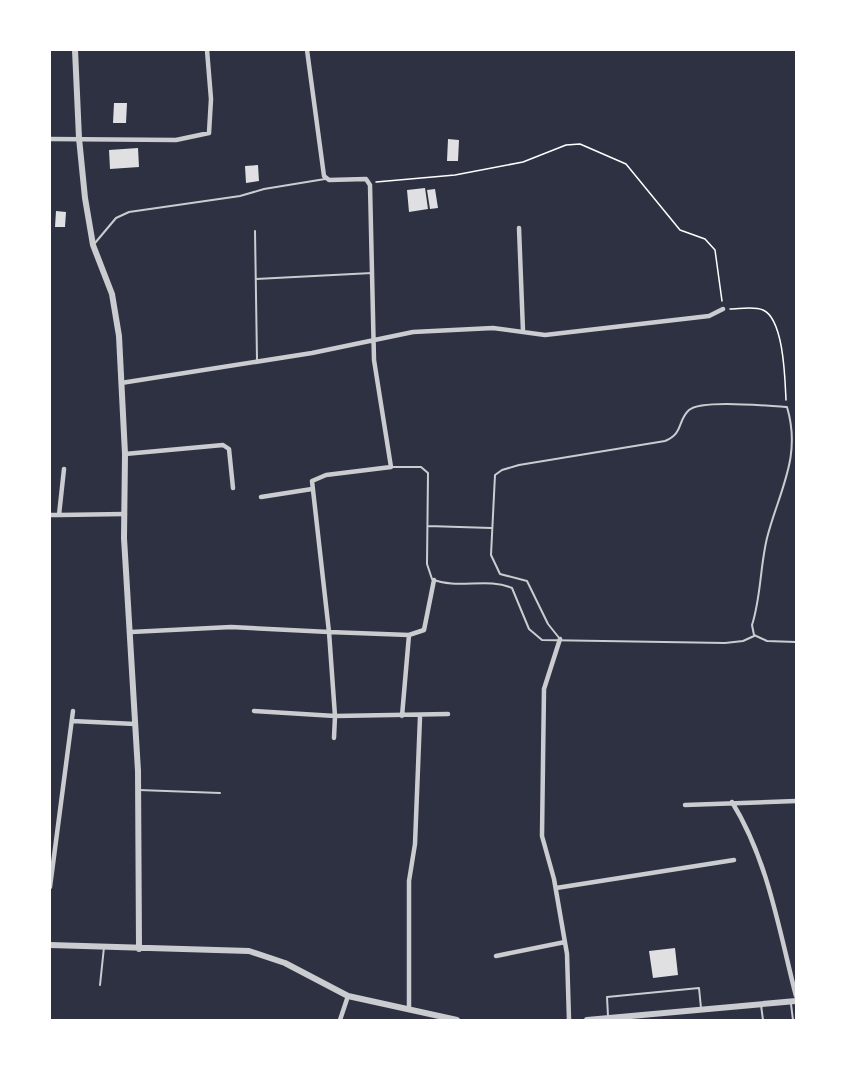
<svg xmlns="http://www.w3.org/2000/svg" width="846" height="1070" font-family="'Sofia Sans Condensed',sans-serif">
<rect width="100%" height="100%" fill="#2d3142"/>
<path fill="#e0e0e3" d="M 114,103 L 127,103 L 126,123 L 113,123 Z
M 448,139 L 459,140 L 458,161 L 447,161 Z
M 138,148 L 139,167 L 110,169 L 109,150 Z
M 258,165 L 259,181 L 246,183 L 245,166 Z
M 425,188 L 428,209 L 409,212 L 407,190 Z
M 435,189 L 438,208 L 430,209 L 427,190 Z
M 56,211 L 66,212 L 65,227 L 55,227 Z
M 675,948 L 678,975 L 653,978 L 649,951 Z"/>
<g fill="none" stroke-linecap="round" stroke-linejoin="round">
<path stroke="#fff" stroke-width="1.5" d="M 376,182 L 455,175 L 523,162 L 566,145 L 580,144 L 626,164 L 680,230 L 705,239 L 715,250 L 722,301
M 730,309 C 739,309 754,306 763,310 C 784,319 785,380 786,400"/>
<path stroke="#caccd0" stroke-width="2" d="M 255,231 L 257,360
M 95,243 L 116,218 L 129,212 L 240,196 L 264,189 L 325,179
M 256,279 L 372,273
M 391,467 L 421,467 L 428,473 L 427,564 L 432,579 C 457,590 487,577 512,588 L 529,629 L 542,640 L 725,643 L 743,641 L 754,636
M 428,526 L 491,528
M 560,639 L 548,624 L 527,581 L 500,574 L 491,555 L 495,475 L 502,470 L 519,465 L 665,441 C 684,433 677,421 689,410 C 701,399 769,406 787,407 C 802,457 779,491 767,538 C 760,567 761,597 752,625 L 754,635 L 767,641 L 796,642
M 139,790 L 220,793
M 100,985 L 104,947
M 791,1004 L 793,1020
M 761,1005 L 763,1020
M 608,1016 L 607,997 L 699,988 L 701,1008"/>
<path stroke="#caccd0" stroke-width="4.5" d="M 307,50 L 324,176 L 329,180 L 366,179 L 370,185 L 374,360 L 391,467 L 326,475 L 312,481 L 329,632 L 409,635 L 424,630 L 434,580
M 50,139 L 176,140 L 209,133 L 211,99 L 207,50
M 519,228 L 523,331
M 121,383 L 312,353 L 413,332 L 493,328 L 545,335 L 709,316 L 723,309
M 125,454 L 223,445 L 229,449 L 233,488
M 261,497 L 312,489
M 50,515 L 59,515 L 64,469
M 59,515 L 125,514
M 131,632 L 231,627 L 329,632 L 335,716 L 334,738
M 560,639 L 544,689 L 542,836 L 554,879 L 567,954 L 569,1020
M 254,711 L 335,716 L 448,714
M 402,716 L 409,635
M 72,721 L 135,724
M 732,802 C 768,860 779,930 796,996
M 685,805 L 796,801
M 50,887 L 73,711
M 556,888 L 734,860
M 496,956 L 565,942
M 409,1010 L 409,881 L 415,844 L 420,717
M 340,1020 L 348,996"/>
<path stroke="#caccd0" stroke-width="6" d="M 75,50 L 79,138 L 85,198 L 93,245 L 112,294 L 119,336 L 125,454 L 124,538 L 138,771 L 139,949
M 50,945 L 249,951 L 285,963 L 348,996 L 457,1020
M 587,1020 L 796,1001"/>
</g>
<rect width="846" height="1070" fill="none" stroke="#ffffff" stroke-width="102"/>
</svg>
